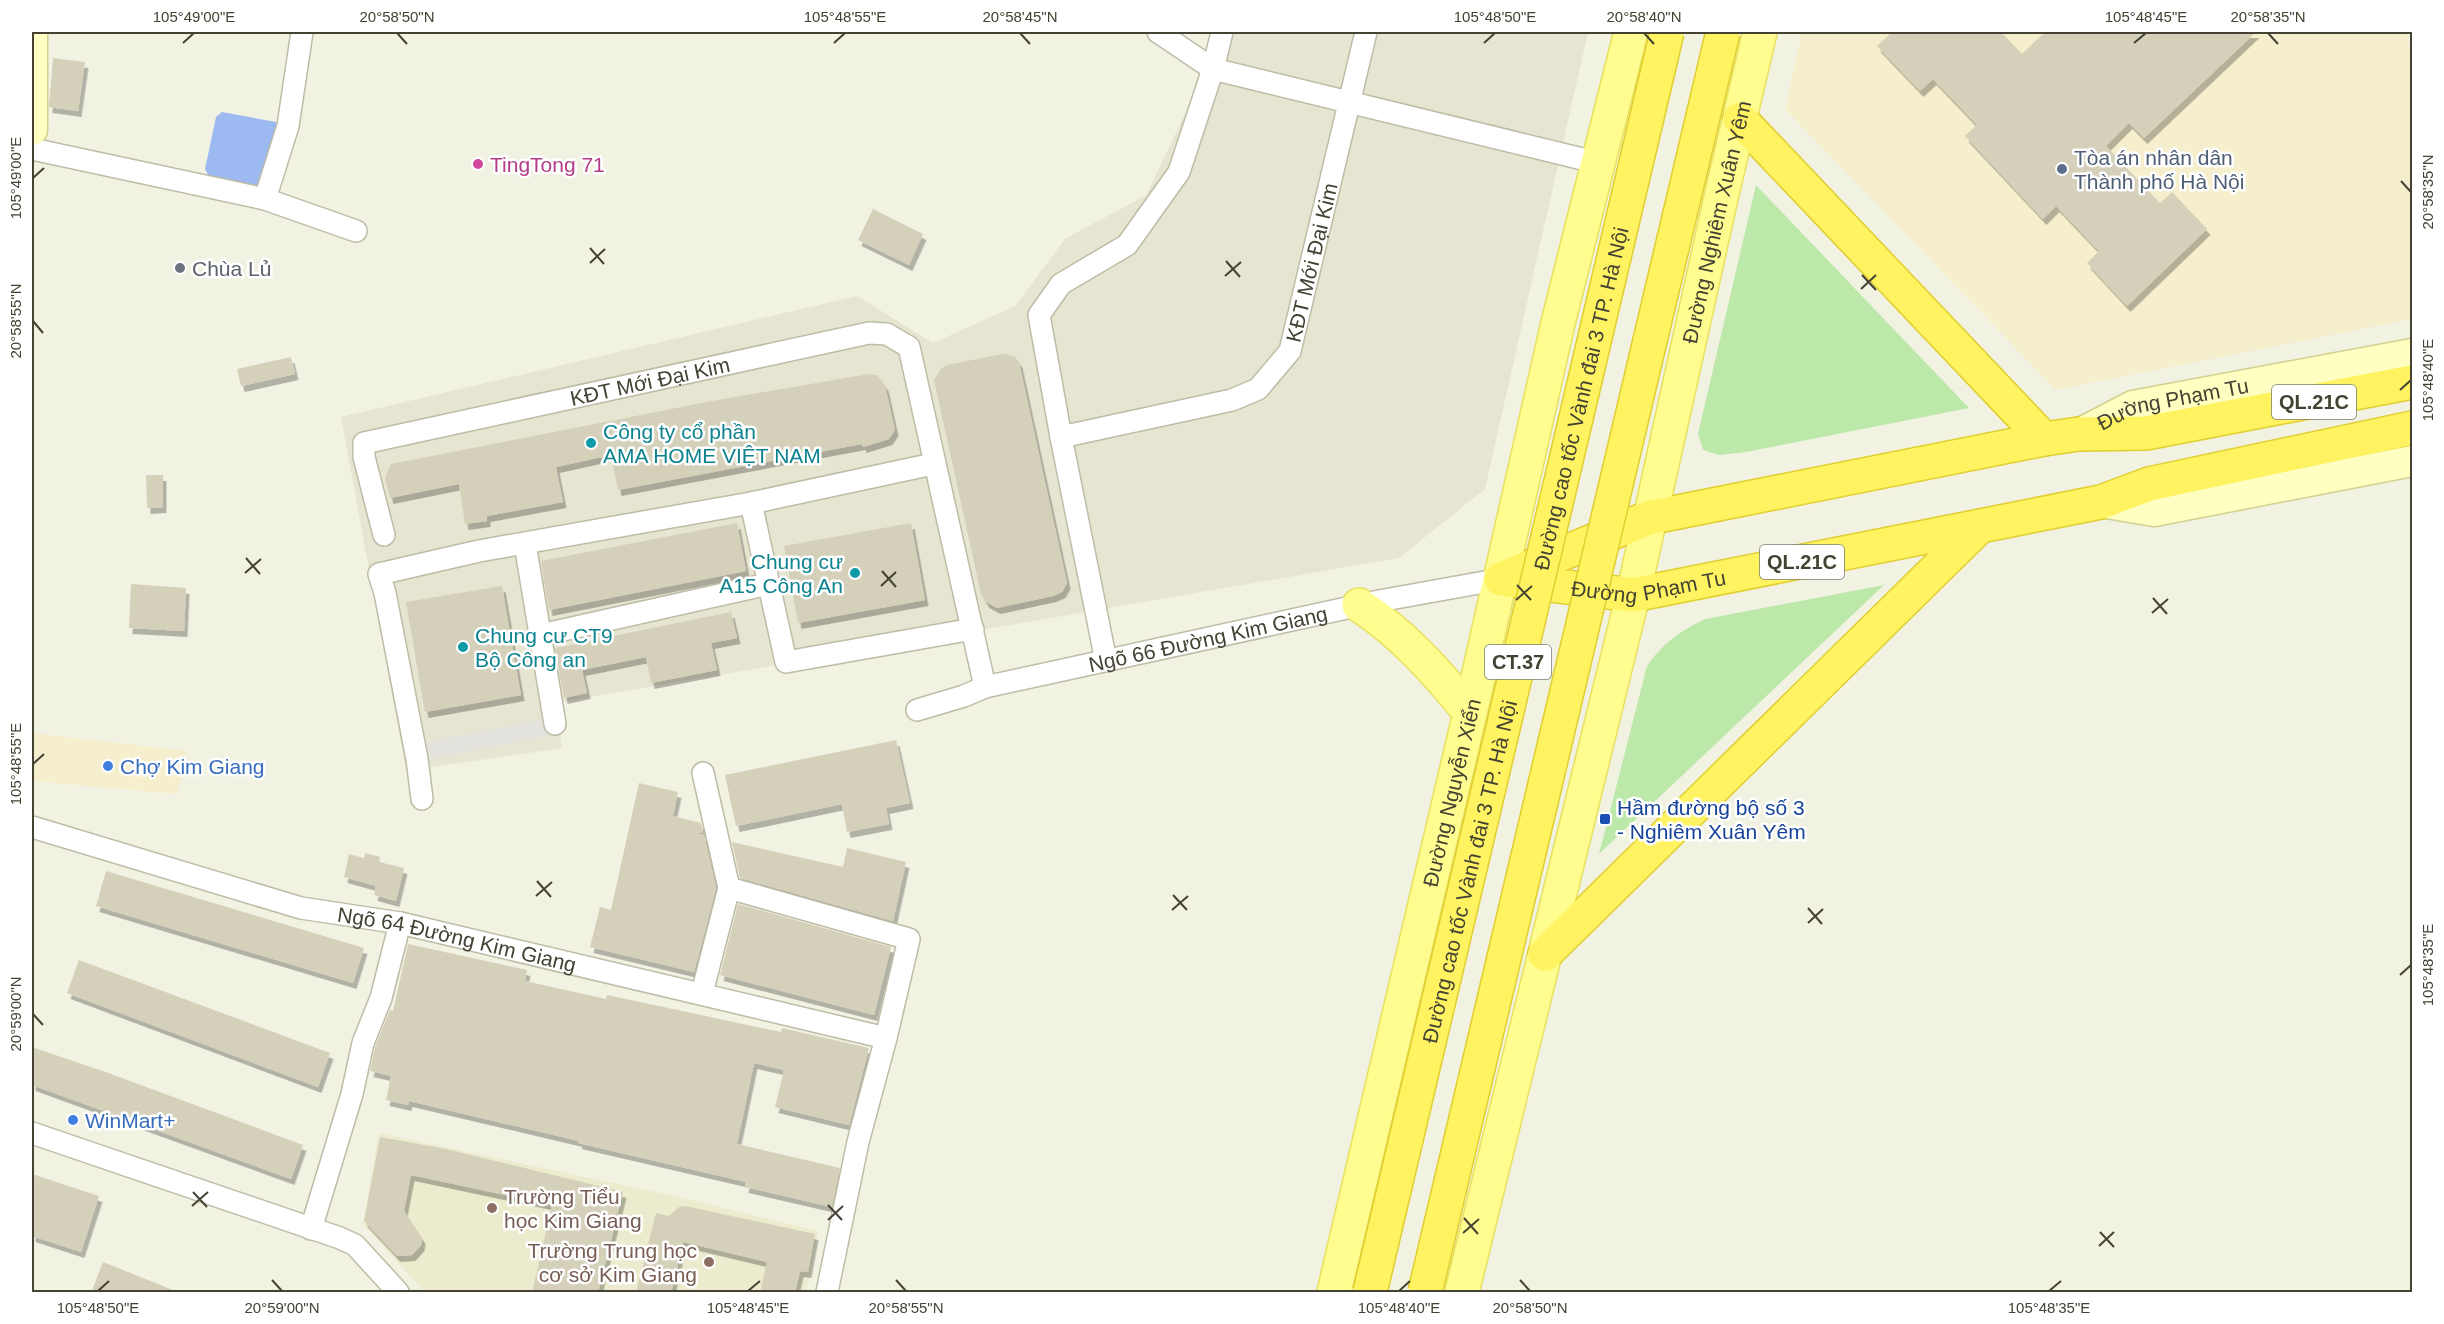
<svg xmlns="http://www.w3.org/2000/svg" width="2444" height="1324" font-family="Arial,sans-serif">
<defs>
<filter id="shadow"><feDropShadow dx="3.5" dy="6" stdDeviation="0" flood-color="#0004"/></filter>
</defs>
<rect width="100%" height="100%" fill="#f2f2e3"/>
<path fill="#e6e5d1" d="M 1210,32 L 1588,32 L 1485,489 L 1399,558 L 556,703 L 562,748 L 406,771 L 341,417 L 857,296 L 933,343 L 1015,306 L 1065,239 L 1146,195 L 1199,85 Z"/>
<path fill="#f6efcd" d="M 1802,32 L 2407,32 L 2412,61 L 2412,319 L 2056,390 L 1785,109 Z
M 32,733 L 187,751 L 177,794 L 32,781 Z"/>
<path fill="#ecebcd" d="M 379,1133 L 684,1198 L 818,1231 L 806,1292 L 425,1292 L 363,1224 Z"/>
<path fill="#bce8aa" d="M 1756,185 L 1969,408 L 1746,452 L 1719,455 L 1703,450 L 1698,434 Z
M 1884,585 L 1599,854 L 1647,666 C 1664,642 1679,632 1705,619 Z"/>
<path fill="#e3e2dc" d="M 548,718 L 552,735 L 430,759 L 426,742 Z"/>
<path fill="#9db9f2" d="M 222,112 L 276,122 L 277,128 L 263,186 L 255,189 L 209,177 L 205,169 L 216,117 Z"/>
<path fill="#d4d0b9" filter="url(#shadow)" d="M 1892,32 L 2001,32 L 2022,54 L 2045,32 L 2256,32 L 2144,138 L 2129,123 L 2106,146 L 2160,203 L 2172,192 L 2207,229 L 2127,306 L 2087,263 L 2099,251 L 2056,206 L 2043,219 L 1965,136 L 1977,125 L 1933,79 L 1920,91 L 1877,46 Z
M 53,58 L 85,62 L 78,111 L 49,107 Z
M 873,209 L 923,234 L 909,265 L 858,240 Z
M 1003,354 L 1014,356 L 1019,362 L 1067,583 L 1062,592 L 1053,596 L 997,608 L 986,602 L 981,594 L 934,380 L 941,369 L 947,365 Z
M 291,357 L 295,374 L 241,386 L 237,369 Z
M 869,374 L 877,375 L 885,385 L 895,430 L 889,439 L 863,447 L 862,444 L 618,490 L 611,455 L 556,467 L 563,502 L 487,516 L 487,521 L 465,524 L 459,484 L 390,498 L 385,478 L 391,464 L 712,401 Z
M 146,475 L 163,475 L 163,507 L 147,508 Z
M 737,523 L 746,571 L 549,610 L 541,561 Z
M 911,523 L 925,600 L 798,623 L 784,546 Z
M 131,584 L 186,588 L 184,631 L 129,628 Z
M 502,586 L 521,695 L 425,712 L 406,602 Z
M 731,612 L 737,638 L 711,643 L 717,670 L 651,683 L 646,657 L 582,670 L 587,693 L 564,698 L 555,648 Z
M 896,740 L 910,803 L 886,808 L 889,824 L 847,832 L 842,804 L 736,826 L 725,775 Z
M 639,783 L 678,792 L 673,816 L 701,823 L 703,832 L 696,834 L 704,835 L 716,888 L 694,972 L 590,947 L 600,907 L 611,910 Z
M 732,842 L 843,867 L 847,848 L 906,862 L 893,921 L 740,878 Z
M 365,853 L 380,857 L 379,862 L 404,868 L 396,901 L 374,895 L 376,886 L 344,877 L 349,854 L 364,858 Z
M 106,871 L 364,948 L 353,983 L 96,906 Z
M 738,904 L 891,947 L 874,1015 L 720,975 Z
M 408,944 L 527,970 L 525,981 L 606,999 L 607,995 L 781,1032 L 782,1028 L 869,1048 L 849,1125 L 775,1107 L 784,1070 L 754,1063 L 737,1144 L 840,1168 L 832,1207 L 745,1187 L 746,1182 L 578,1143 L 579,1141 L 409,1101 L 408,1105 L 386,1100 L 391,1076 L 370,1071 L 375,1047 L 390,1010 L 393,1011 Z
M 79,960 L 330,1053 L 318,1087 L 67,993 Z
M 32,1047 L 111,1074 L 303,1145 L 291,1179 L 32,1085 Z
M 380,1137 L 446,1149 L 623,1192 L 598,1293 L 532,1293 L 552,1205 L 411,1175 L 404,1211 L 422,1238 L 421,1245 L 412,1255 L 397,1256 L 364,1221 Z
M 32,1174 L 99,1196 L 81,1252 L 32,1236 Z
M 685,1206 L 815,1234 L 808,1272 L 800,1271 L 795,1293 L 760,1293 L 767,1262 L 683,1242 L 671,1293 L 636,1293 L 656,1213 L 669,1216 L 679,1207 Z
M 103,1262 L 178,1292 L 177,1293 L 91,1293 Z"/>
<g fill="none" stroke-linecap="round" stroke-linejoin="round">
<g stroke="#bebca6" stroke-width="24">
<g id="street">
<path d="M 1158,32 L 1213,69 L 1599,163"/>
<path d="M 32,149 L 265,199 L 356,231"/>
<path d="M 265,199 L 288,126 L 302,32"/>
<path id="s1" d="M 1061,437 L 1232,400 L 1258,389 L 1290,351 L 1366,32"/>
<path d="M 751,503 L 786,662 L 973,629"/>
<path id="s2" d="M 384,535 L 364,457 L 364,443 L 869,333 L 887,334 L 909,347 L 985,687"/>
<path d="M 525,544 L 555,724"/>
<path d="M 541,635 L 768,584"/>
<path d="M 1106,661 L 1061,437 L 1039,315 L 1061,284 L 1127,245 L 1179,172 L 1213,69 L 1222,32"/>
<path id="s3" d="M 917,710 L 964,696 L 985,687 L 1379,601 L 1501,579"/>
<path d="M 422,799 L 417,759 L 385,593 L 379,574 L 479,551 L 751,503 L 933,464"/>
<path id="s4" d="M 32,827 L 301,908 L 400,923 L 886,1038"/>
<path d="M 729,888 L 909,939 L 886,1038 L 858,1142 L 827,1292"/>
<path d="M 702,993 L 729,888 L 703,773"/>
<path d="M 32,1133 L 340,1238 L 355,1245 L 398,1292"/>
<path d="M 311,1229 L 352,1094 L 363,1043 L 381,998 L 400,923"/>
</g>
</g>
<g stroke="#d0d08f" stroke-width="33">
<g id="secondary">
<path d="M 32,33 L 32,130"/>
<path id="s5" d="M 2079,434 L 2133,406 L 2412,354"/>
<path d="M 2101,502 L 2154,511 L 2412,461"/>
</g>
</g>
<g stroke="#e7e15d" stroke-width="36">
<g id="primary">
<path d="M 1359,605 C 1402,633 1438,673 1470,713"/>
<path id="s6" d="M 1334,1292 L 1470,713 L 1558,323 L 1631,32"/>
<path id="s7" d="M 1462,1292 L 1633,595 L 1720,202 L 1760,32"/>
</g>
</g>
<g stroke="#e1ce2e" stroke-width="36">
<g id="highway">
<path d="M 1740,119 L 2044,439"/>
<path d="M 1501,579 L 1648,518 L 2044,439 L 2079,434 L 2146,433 L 2412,382"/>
<path id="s8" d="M 1509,580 L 1633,595 L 2101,502 L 2149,484 L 2412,428"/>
<path d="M 1545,954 L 1979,527"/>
</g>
</g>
<use href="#street" stroke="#fff" stroke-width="21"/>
<use href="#secondary" stroke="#feffc1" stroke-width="30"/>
<use href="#primary" stroke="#fffc90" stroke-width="33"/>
<use href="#highway" stroke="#fff362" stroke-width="33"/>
<g stroke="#e1ce2e" stroke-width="36" stroke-linecap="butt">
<g id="highway-bridge">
<path id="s9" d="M 1370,1292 L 1667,32"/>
<path d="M 1425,1292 L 1723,32"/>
</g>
</g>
<use href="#highway-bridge" stroke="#fff362" stroke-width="33"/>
</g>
<path fill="none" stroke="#444233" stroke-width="2" d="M 397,33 L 407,44M 1020,33 L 1030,44M 1644,33 L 1654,44M 2268,33 L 2278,44M 183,43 L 194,33M 834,43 L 845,33M 1484,43 L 1495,33M 2134,43 L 2146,33M 33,178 L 44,168M 2401,181 L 2411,192M 590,248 L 604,264M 1226,261 L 1240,277M 590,263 L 605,249M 1862,275 L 1876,290M 1225,276 L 1241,262M 1861,289 L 1876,275M 33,321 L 43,333M 2400,390 L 2411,380M 246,558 L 260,574M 882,571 L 896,587M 245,573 L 261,559M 1517,585 L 1531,600M 881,586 L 896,572M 2153,598 L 2167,614M 1516,600 L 1532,586M 2152,613 L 2168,599M 33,764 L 44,754M 537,881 L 551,897M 1173,895 L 1187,910M 536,896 L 552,882M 1808,908 L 1822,924M 1172,910 L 1188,896M 1808,923 L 1823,909M 2400,975 L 2411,965M 33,1014 L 43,1025M 193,1192 L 207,1207M 828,1205 L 842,1220M 192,1206 L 208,1192M 1464,1218 L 1478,1234M 828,1220 L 843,1206M 2100,1232 L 2114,1247M 1463,1233 L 1479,1219M 2099,1246 L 2114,1232M 272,1280 L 282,1291M 896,1280 L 906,1291M 1520,1280 L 1530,1291M 98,1291 L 109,1281M 748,1291 L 760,1281M 1399,1291 L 1410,1281M 2049,1291 L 2061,1281"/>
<circle fill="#d1479c" stroke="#fff" stroke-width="2" cx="478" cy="164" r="6"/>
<circle fill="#5c6f8a" stroke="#fff" stroke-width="2" cx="2062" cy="169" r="6"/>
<circle fill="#6b7280" stroke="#fff" stroke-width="2" cx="180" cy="268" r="6"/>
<g fill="#0f9aa8" stroke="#fff" stroke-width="2">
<circle cx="591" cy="443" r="6"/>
<circle cx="855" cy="573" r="6"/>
<circle cx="463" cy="647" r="6"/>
</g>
<g fill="#3f7fe0" stroke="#fff" stroke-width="2">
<circle cx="108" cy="766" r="6"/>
<circle cx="73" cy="1120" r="6"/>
</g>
<rect fill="#1a4fb4" stroke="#fff" stroke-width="2" x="1599" y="813" width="12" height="12" rx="3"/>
<g fill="#8d6e63" stroke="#fff" stroke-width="2">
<circle cx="492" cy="1208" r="6"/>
<circle cx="709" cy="1262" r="6"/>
</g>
<g text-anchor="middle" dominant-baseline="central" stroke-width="5" stroke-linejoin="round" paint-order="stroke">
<g fill="#fff" stroke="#7c7b70" stroke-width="1.5">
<rect x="2272" y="385" width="84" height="34" rx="4.5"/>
<rect x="1760" y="545" width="84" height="34" rx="4.5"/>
<rect x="1485" y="645" width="66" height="34" rx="4.5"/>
</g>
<g font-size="20" font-weight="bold" fill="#444233">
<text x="2314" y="402">QL.21C</text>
<text x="1802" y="562">QL.21C</text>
<text x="1518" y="662">CT.37</text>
</g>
<g font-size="21" fill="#4e5e75" stroke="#fff" text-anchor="start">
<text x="2074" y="157">Tòa án nhân dân<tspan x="2074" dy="24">Thành phố Hà Nội</tspan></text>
</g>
<g font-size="21" fill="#b23c85" stroke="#fff" text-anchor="start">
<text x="490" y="164">TingTong 71</text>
</g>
<g font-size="21" fill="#444233" stroke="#fff">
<text stroke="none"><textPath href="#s7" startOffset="1100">Đường Nghiêm Xuân Yêm</textPath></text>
<text stroke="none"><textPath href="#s1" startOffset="344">KĐT Mới Đại Kim</textPath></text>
<text stroke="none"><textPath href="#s2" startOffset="387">KĐT Mới Đại Kim</textPath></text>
<text stroke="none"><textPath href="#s9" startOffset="918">Đường cao tốc Vành đai 3 TP. Hà Nội</textPath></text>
<text stroke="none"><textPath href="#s5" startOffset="100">Đường Phạm Tu</textPath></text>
<text stroke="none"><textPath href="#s8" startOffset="141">Đường Phạm Tu</textPath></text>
<text stroke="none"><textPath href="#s3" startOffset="300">Ngõ 66 Đường Kim Giang</textPath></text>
<text stroke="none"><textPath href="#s6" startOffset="513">Đường Nguyễn Xiển</textPath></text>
<text stroke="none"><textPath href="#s9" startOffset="432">Đường cao tốc Vành đai 3 TP. Hà Nội</textPath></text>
<text stroke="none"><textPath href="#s4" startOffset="440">Ngõ 64 Đường Kim Giang</textPath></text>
</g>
<g font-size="21" fill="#5b616d" stroke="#fff" text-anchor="start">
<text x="192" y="268">Chùa Lủ</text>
</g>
<g font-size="21" fill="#0d838f" stroke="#fff" text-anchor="start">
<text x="603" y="431">Công ty cổ phần<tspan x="603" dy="24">AMA HOME VIỆT NAM</tspan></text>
<text x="843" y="561" text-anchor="end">Chung cư<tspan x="843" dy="24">A15 Công An</tspan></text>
<text x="475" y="635">Chung cư CT9<tspan x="475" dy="24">Bộ Công an</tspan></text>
</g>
<g font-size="21" fill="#366cbe" stroke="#fff" text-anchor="start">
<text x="120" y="766">Chợ Kim Giang</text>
<text x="85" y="1120">WinMart+</text>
</g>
<g font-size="21" fill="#164399" stroke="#fff" text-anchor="start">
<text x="1617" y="807">Hầm đường bộ số 3<tspan x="1617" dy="24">- Nghiêm Xuân Yêm</tspan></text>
</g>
<g font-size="21" fill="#785e54" stroke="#fff" text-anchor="start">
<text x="504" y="1196">Trường Tiểu<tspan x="504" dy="24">học Kim Giang</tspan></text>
<text x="697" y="1250" text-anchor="end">Trường Trung học<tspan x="697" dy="24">cơ sở Kim Giang</tspan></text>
</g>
</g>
<rect width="2444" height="1324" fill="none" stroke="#ffffff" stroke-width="66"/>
<rect x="33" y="33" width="2378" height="1258" fill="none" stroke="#444233" stroke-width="2"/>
<g font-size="15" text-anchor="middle" fill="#444233">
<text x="194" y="22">105°49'00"E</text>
<text x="397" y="22">20°58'50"N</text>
<text x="845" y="22">105°48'55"E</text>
<text x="1020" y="22">20°58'45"N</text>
<text x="1495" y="22">105°48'50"E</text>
<text x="1644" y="22">20°58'40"N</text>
<text x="2146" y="22">105°48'45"E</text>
<text x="2268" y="22">20°58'35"N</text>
<text transform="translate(16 178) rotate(-90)" y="5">105°49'00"E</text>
<text transform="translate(2428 192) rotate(-90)" y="5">20°58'35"N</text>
<text transform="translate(16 321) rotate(-90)" y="5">20°58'55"N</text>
<text transform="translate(2428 380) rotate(-90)" y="5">105°48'40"E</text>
<text transform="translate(16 764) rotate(-90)" y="5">105°48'55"E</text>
<text transform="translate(2428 965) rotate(-90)" y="5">105°48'35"E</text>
<text transform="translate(16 1014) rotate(-90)" y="5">20°59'00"N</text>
<text x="98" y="1313">105°48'50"E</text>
<text x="282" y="1313">20°59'00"N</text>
<text x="748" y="1313">105°48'45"E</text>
<text x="906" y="1313">20°58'55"N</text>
<text x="1399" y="1313">105°48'40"E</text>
<text x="1530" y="1313">20°58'50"N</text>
<text x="2049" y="1313">105°48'35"E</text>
</g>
</svg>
